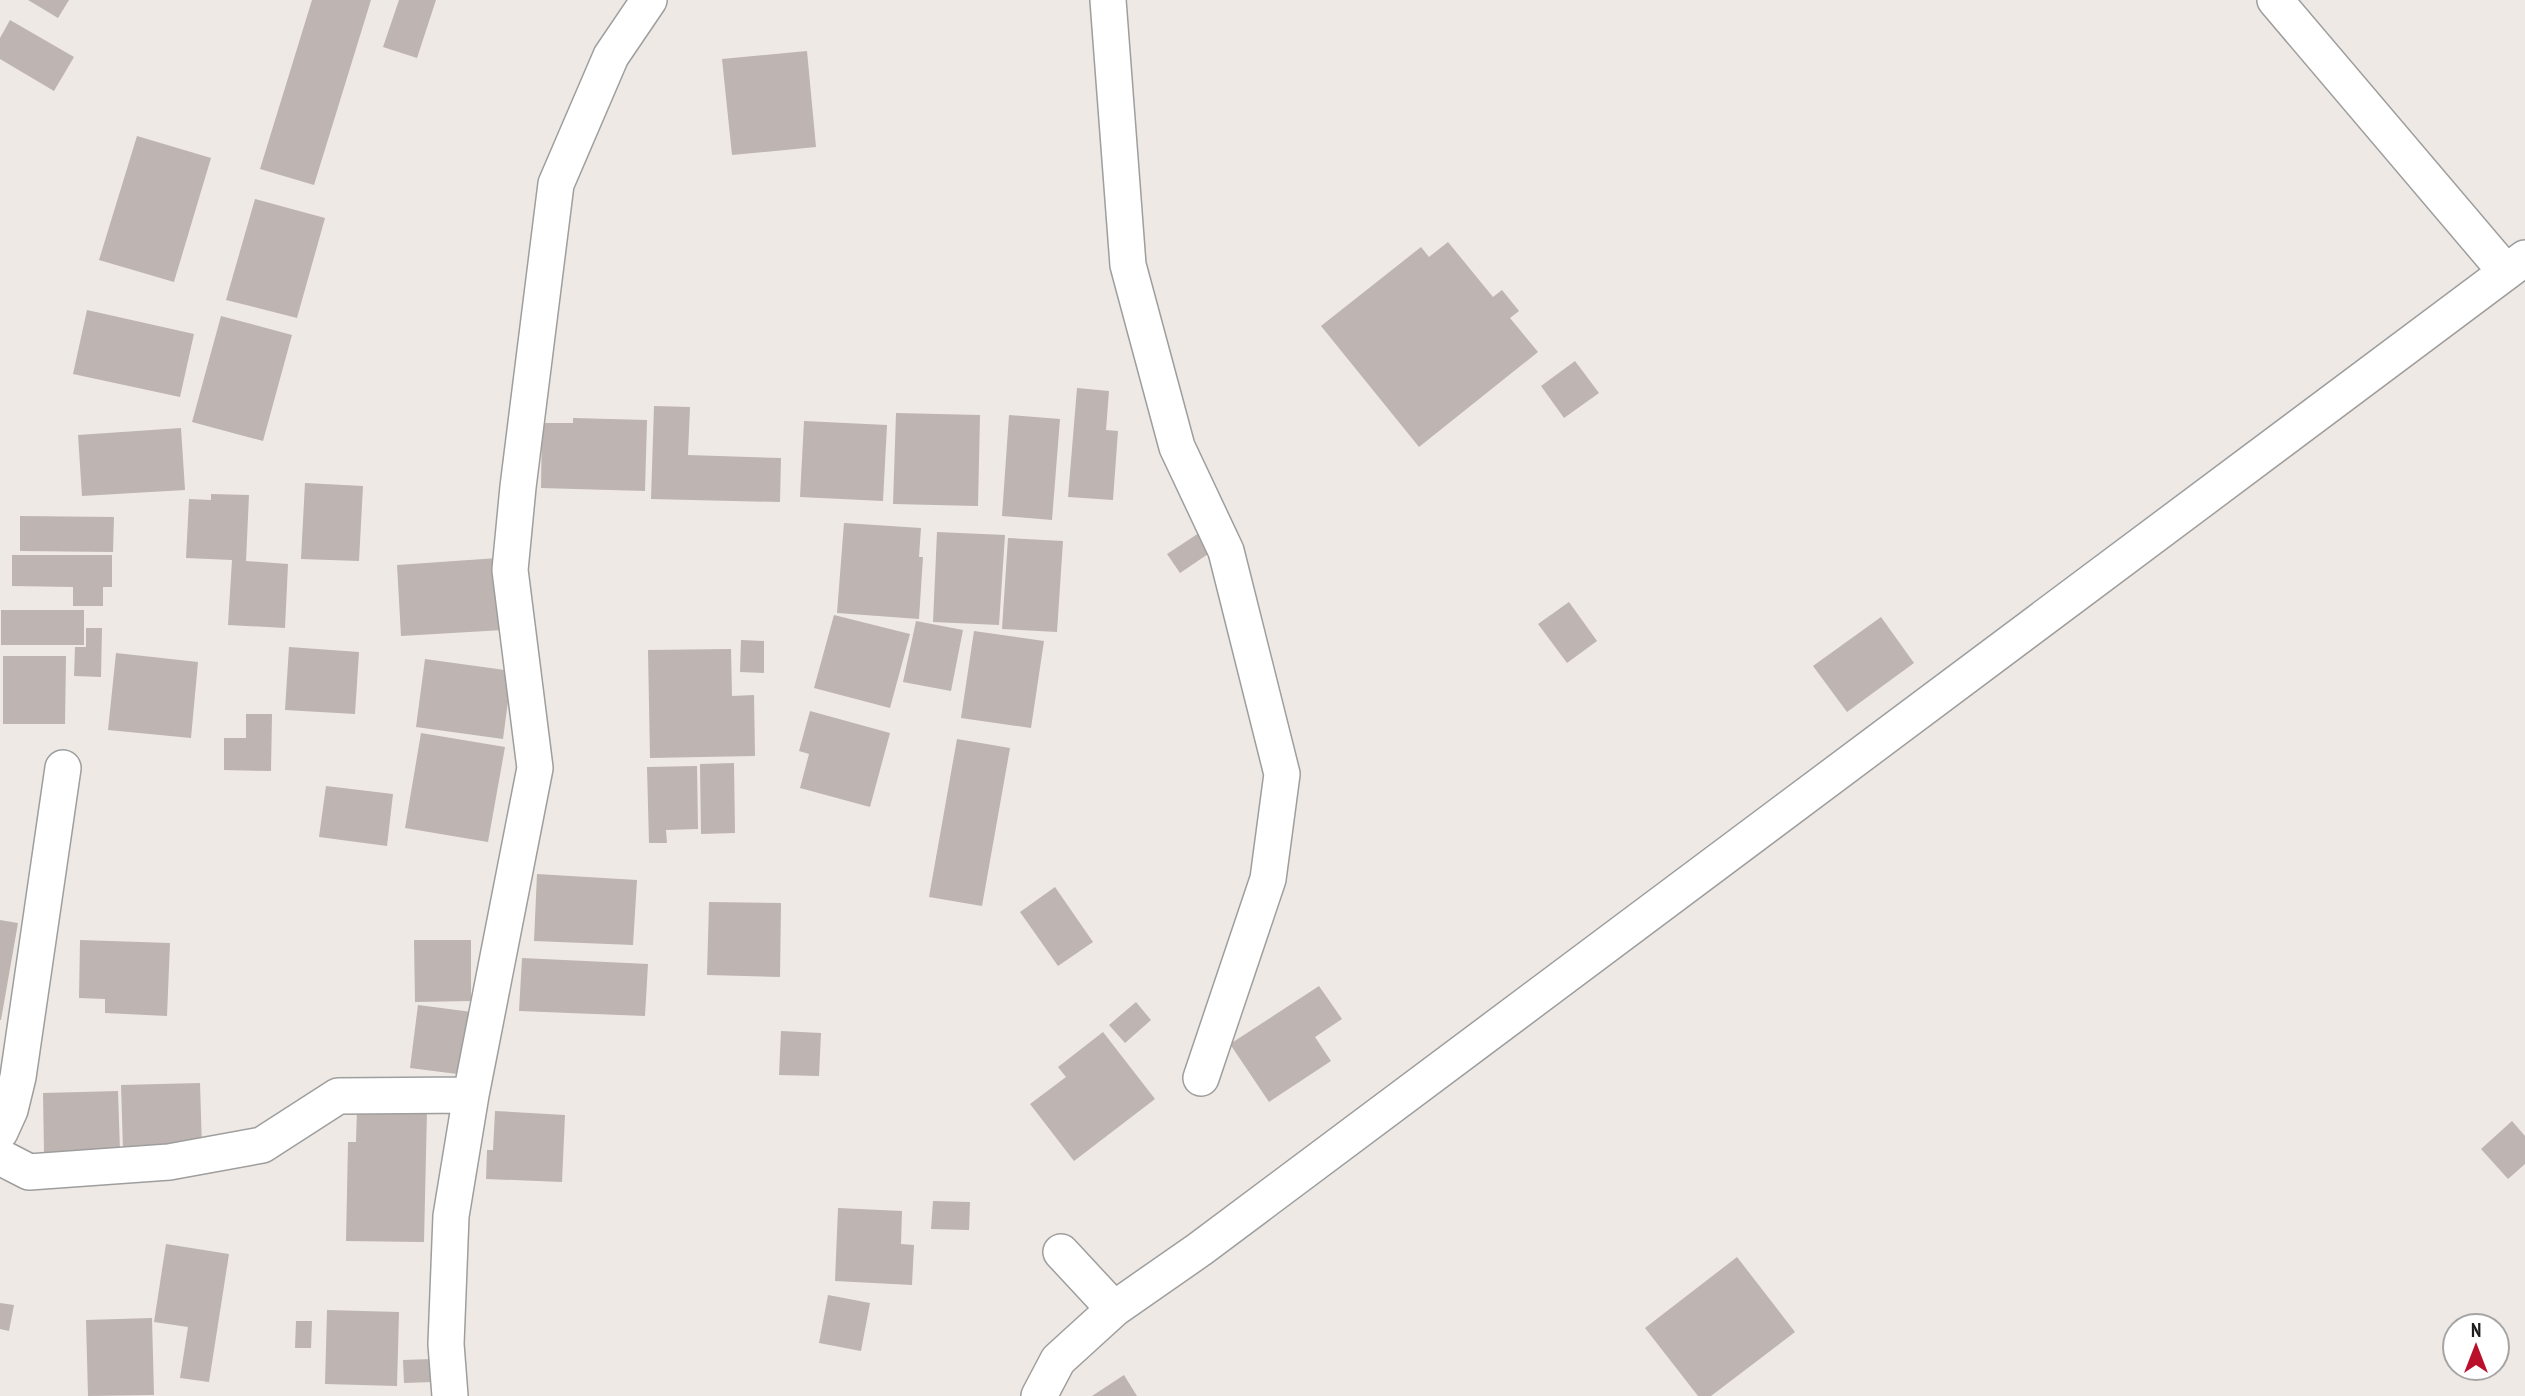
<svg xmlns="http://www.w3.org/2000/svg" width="2525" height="1396" font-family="'PT Sans Narrow',sans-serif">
<rect width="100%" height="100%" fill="#eee9e4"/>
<path fill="#beb4b1" d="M 28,0 L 69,0 L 58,18 Z
M 312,0 L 371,0 L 314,185 L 260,169 Z
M 399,0 L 436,0 L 417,58 L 383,47 Z
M 10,20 L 74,57 L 54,91 L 0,59 L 0,38 Z
M 807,51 L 816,147 L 732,155 L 722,59 Z
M 137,136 L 211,158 L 174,282 L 99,260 Z
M 255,199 L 325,218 L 297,318 L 226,300 Z
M 1448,242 L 1493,297 L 1502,290 L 1519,311 L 1510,318 L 1538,352 L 1419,447 L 1321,326 L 1421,247 L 1429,257 Z
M 87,310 L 194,334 L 180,397 L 73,374 Z
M 221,316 L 292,335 L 263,441 L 192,422 Z
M 1575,361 L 1599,393 L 1564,418 L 1541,386 Z
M 1077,388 L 1109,391 L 1106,430 L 1118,431 L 1113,500 L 1068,497 Z
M 654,406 L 690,407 L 688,455 L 781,458 L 780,502 L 651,499 Z
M 896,413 L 980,415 L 978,506 L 893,504 Z
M 1009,415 L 1060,419 L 1052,520 L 1002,516 Z
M 573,418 L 647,420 L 645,491 L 541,488 L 542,423 L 573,423 Z
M 804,421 L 887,425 L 883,501 L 800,497 Z
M 181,428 L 185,490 L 82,496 L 78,435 Z
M 305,483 L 363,486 L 359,561 L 301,559 Z
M 211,494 L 249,495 L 246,561 L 288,564 L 285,628 L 228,625 L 232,560 L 186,558 L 189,499 L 211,500 Z
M 20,516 L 114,517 L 113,552 L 20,551 Z
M 844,523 L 921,528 L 919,557 L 923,557 L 919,619 L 837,613 Z
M 1202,531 L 1214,550 L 1180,573 L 1167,554 Z
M 937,532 L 1005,535 L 999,625 L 933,622 Z
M 1008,538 L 1063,541 L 1057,632 L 1002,629 Z
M 12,555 L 112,555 L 112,587 L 103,587 L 103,606 L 73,606 L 73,587 L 12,586 Z
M 498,558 L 503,630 L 401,636 L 397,565 Z
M 1569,602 L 1597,641 L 1567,663 L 1538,624 Z
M 1,610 L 84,610 L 84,645 L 1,645 Z
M 834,615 L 910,634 L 890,708 L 814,688 Z
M 1881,617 L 1914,663 L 1847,712 L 1813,666 Z
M 916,621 L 963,630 L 951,691 L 903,682 Z
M 86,628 L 102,628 L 101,677 L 74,676 L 75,647 L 86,647 Z
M 974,631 L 1044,641 L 1031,728 L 961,718 Z
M 741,640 L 764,641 L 764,673 L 740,672 Z
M 289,647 L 359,652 L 355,714 L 285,710 Z
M 731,649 L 732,696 L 754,695 L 755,756 L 650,758 L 648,650 Z
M 116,653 L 198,662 L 191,738 L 108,730 Z
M 3,656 L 66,656 L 65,724 L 3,724 Z
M 425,659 L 512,671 L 503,739 L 416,727 Z
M 810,711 L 890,733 L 870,807 L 800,788 L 809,754 L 799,751 Z
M 246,714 L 272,714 L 271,771 L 224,770 L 224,738 L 246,738 Z
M 421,733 L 505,747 L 488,842 L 405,828 Z
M 957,739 L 1010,748 L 982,906 L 929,897 Z
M 734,763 L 735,833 L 701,834 L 700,764 Z
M 697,766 L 698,829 L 666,830 L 667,843 L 649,843 L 647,767 Z
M 326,786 L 393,794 L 387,846 L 319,837 Z
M 537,874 L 637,880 L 633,945 L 534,941 Z
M 1055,887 L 1093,942 L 1058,966 L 1020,912 Z
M 709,902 L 781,903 L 780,977 L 707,975 Z
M 0,920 L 18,923 L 1,1020 L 0,1020 Z
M 80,940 L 170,943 L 167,1016 L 105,1013 L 105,999 L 79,998 Z
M 414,940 L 471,940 L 471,1001 L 415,1002 Z
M 522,958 L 648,964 L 645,1016 L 519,1011 Z
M 1319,986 L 1342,1019 L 1315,1037 L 1331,1061 L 1269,1102 L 1230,1044 Z
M 1136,1002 L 1151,1020 L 1125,1043 L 1109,1025 Z
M 418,1005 L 472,1012 L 465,1075 L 410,1068 Z
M 781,1031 L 821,1033 L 819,1076 L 779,1075 Z
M 1103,1032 L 1155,1099 L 1074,1161 L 1030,1104 L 1066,1077 L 1058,1067 Z
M 200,1083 L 202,1148 L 123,1150 L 121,1085 Z
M 118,1091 L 120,1151 L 44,1152 L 43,1093 Z
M 357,1109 L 427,1110 L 424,1242 L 346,1241 L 348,1142 L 356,1142 Z
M 495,1111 L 565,1115 L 562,1182 L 486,1179 L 487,1150 L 493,1150 Z
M 2512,1121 L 2525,1136 L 2525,1164 L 2508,1179 L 2481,1149 Z
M 933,1201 L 970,1202 L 969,1230 L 931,1229 Z
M 838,1208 L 902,1211 L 901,1244 L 914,1245 L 912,1285 L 835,1281 Z
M 166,1244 L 229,1254 L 209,1382 L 180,1378 L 188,1327 L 154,1322 Z
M 1737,1257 L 1795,1332 L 1711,1396 L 1698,1396 L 1645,1328 Z
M 828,1295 L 870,1303 L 861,1351 L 819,1343 Z
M 0,1303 L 14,1305 L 9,1331 L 0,1329 Z
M 327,1310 L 399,1312 L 397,1386 L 325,1384 Z
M 152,1318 L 154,1395 L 88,1396 L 86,1320 Z
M 296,1321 L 312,1321 L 311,1348 L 295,1348 Z
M 432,1359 L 433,1382 L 404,1383 L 403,1360 Z
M 1124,1375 L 1137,1396 L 1092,1396 Z"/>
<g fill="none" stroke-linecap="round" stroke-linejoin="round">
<g stroke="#9e9e9e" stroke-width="38">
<path id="street" d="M 1108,0 L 1128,265 L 1177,447 L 1226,551 L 1282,774 L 1268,879 L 1201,1078
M 2275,0 L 2506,272
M 0,1132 L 10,1110 L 18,1077 L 63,768
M 0,1157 L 29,1172 L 169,1162 L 262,1145 L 338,1096 L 471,1095
M 1061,1252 L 1114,1309
M 450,1396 L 446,1344 L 451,1216 L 471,1095 L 535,768 L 510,570 L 518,487 L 556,184 L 611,56 L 649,0
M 1039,1396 L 1058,1360 L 1114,1309 L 1200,1249 L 2525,258"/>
</g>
<use href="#street" stroke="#fff" stroke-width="35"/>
</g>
<g transform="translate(2476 1347)"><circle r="33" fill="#ffffff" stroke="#a5a5a5" stroke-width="2"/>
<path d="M0-5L12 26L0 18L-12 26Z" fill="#ba102b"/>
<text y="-10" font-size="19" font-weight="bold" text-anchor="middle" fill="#1d1d1d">N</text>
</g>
</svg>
